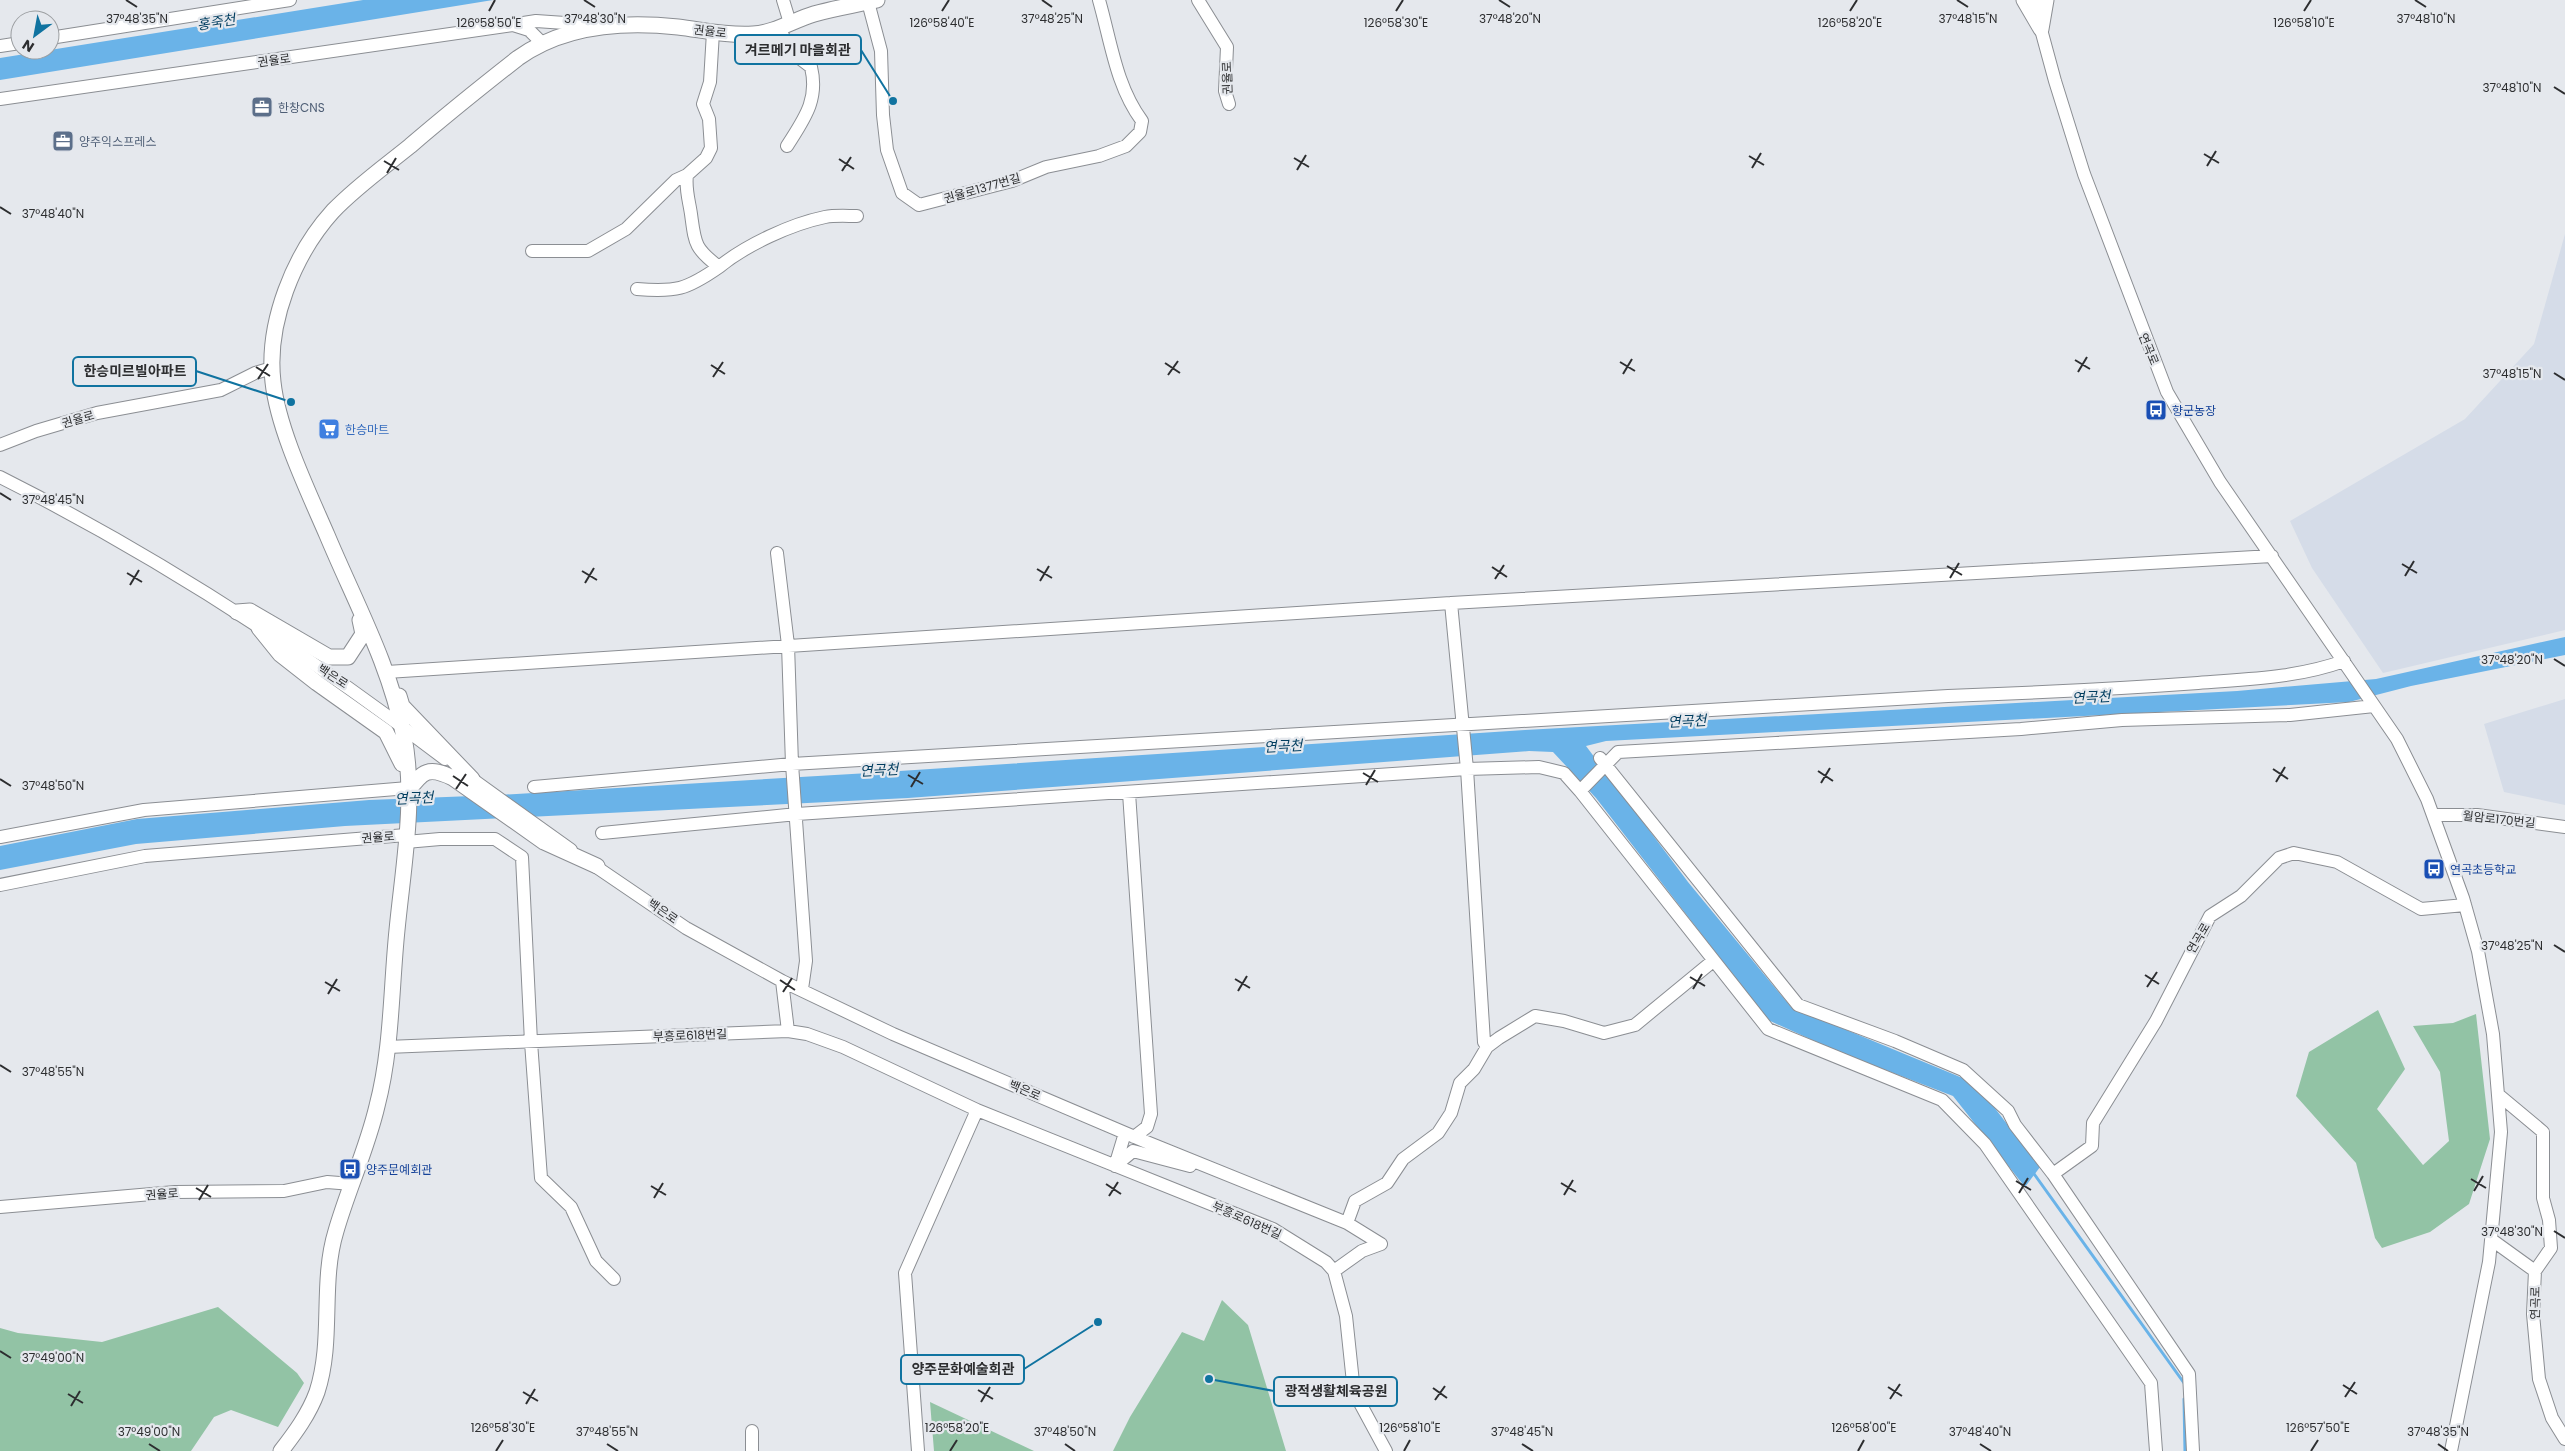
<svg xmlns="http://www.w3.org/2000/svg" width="2565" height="1451" font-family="Poppins,'Noto Sans KR',sans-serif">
<rect width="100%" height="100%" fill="#e5e8ed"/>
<path fill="#d5dce8" d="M 2565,234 L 2565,630 L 2383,673 L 2312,568 L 2290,521 L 2465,419 L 2534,344 Z
M 2565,699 L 2565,805 L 2504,792 L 2484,724 Z"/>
<path fill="#92c3a5" d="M 2378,1010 L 2405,1069 L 2377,1109 L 2423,1165 L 2449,1141 L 2440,1072 L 2413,1026 L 2453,1023 L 2476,1014 L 2490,1139 L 2469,1204 L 2430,1232 L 2382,1248 L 2375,1238 L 2356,1163 L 2296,1096 L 2309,1052 Z
M 1222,1300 L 1248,1325 L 1286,1451 L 1113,1451 L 1130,1417 L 1182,1332 L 1204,1341 Z
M 218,1307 L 297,1373 L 304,1383 L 278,1427 L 231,1410 L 214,1417 L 191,1451 L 0,1451 L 0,1328 L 18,1333 L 102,1342 Z
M 930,1402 L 1034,1451 L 934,1451 Z"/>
<path fill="#6ab3e8" d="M 363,0 L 493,0 L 0,80 L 0,58 Z
M 2565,637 L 2565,655 L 2411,686 L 2349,702 L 1606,741 L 1586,746 L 1688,882 L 1791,1007 L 1965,1079 L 1994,1107 L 2040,1167 L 2025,1187 L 1953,1096 L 1839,1052 L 1768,1020 L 1596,798 L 1553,752 L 1529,751 L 908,798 L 345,826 L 136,844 L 0,870 L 0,846 L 137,819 L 369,800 L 498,795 L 869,773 L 1525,730 L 2237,691 L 2376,679 Z"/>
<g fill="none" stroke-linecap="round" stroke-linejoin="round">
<path stroke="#6ab3e8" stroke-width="3" d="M 2032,1171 L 2184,1383
M 2184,1399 L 2185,1451"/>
<g stroke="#8b8e93" stroke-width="14">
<path id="minor" d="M 783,0 L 790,23
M 1198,0 L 1227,47 L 1225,91 L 1229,104
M 2033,0 L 2055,81 L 2084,174 L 2167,392 L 2220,482 L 2397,739 L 2427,799 L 2463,898 L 2478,951 L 2493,1034 L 2501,1132 L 2489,1262 L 2451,1451
M 868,2 L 881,51 L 883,115 L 887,150 L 902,193 L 919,205 L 1012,181 L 1046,167 L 1099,156 L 1126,146 L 1140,132 L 1142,121 C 1116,86 1111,42 1099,0
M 517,24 L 536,21 L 594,25
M 779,27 L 790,51 L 811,67 C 819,100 804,119 787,146
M 50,38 L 290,0
M 0,46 L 20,43
M 0,99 L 513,25 L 529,30 L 542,43
M 687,175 C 685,189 689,200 691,214 C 695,243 694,248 719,267 C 746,245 791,224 825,217 C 835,215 847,216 857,216
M 532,251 L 588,251 L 626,229 L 676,180 L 687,175 L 706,158 L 711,148 L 709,119 L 703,104 L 710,82 L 713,32
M 637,289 C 676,292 686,290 719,267
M 0,445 L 36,431 L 97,413 L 221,390 L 255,373 L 272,368
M 0,477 C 157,556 305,652 445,759
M 777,553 L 788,645 L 792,764 L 806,961 L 802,989
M 1451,603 L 1467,769 L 1484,1042 L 1487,1047
M 387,672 L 1451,603 L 2272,556
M 1600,758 L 1798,1005 L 1895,1041 L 1963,1070 L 2008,1111 L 2015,1125 L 2053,1174 L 2189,1374 L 2193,1451
M 465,774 L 571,850
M 534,787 L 792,764 L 1948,696 C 2032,693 2115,689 2198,683 C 2248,679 2297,678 2344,661
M 1580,791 L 1618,752 L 2021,729 L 2122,720 L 2290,715 L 2374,706
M 1129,793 L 1151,1114 L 1147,1127 L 1134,1137
M 2433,815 L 2477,815 L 2565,827
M 602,833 L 797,814 L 1467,769 L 1539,767 L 1564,773 L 1580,791 L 1768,1029 L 1942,1100 L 1985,1144 L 2151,1383 L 2156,1451
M 0,837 L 144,810 L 408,788
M 406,842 L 440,839 L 495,839 L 522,857 L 531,1042 L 541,1178 L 571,1207 L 596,1261 L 614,1279
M 589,862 L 686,928 L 782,981 L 893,1034 L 1144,1141 L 1347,1223 L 1381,1244
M 0,885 L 145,856 L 406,835
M 782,981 L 788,1031
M 387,1047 L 788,1031 L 807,1034 L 843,1047 L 977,1110 L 1273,1229 L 1326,1262 L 1334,1271 L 1346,1316 L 1354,1392 L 1386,1451
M 2500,1096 L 2543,1132 L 2543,1198 L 2549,1220 L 2551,1248 L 2535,1271 L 2533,1314 L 2539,1379 L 2552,1418 L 2565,1439
M 1115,1166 L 1133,1151 L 1190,1166
M 1115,1166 L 1125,1133
M 2053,1174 L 2092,1146 L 2093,1123 L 2156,1021 L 2210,916 L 2241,896 L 2279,858 L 2294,853 L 2337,862 L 2421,909 L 2465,905
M 0,1207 L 175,1192 L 284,1191 L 327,1182 L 352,1184
M 1347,1223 L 1355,1201 L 1387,1183 L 1403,1159 L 1438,1133 L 1451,1113 L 1460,1083 L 1474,1069 L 1487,1047 L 1499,1038 L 1535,1016 L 1564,1021 L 1604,1033 L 1635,1025 L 1713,961
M 2492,1240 L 2535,1271
M 1334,1271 L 1362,1251 L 1381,1244
M 752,1451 L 752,1431
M 918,1451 L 905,1273 L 977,1110"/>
</g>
<g stroke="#8b8e93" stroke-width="17">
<path id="major" d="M 2024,0 L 2041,29
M 2041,29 L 2046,0
M 237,612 L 250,611 L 329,657 L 348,657 L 363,634 L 360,620
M 259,628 L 280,654 L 317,683 L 386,732 L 402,764
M 399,696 L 402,706 L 472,779
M 408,791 C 423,771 428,766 453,778 L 544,842 L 597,866
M 281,1451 C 295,1433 309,1414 317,1392 C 334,1340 320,1283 336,1231 C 348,1189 367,1149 377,1106 C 392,1049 391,988 397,930 C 403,867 416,800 404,737 C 390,665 355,602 327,535 C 308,491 278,429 273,382 C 266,323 294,254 333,211 C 356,187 384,167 410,146 C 445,116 481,87 518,58 C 564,25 623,21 678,27 C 703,30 728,36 753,34 C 774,33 794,20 814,14 C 835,8 856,5 877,0"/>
</g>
<use href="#minor" stroke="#fff" stroke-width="12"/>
<use href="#major" stroke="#fff" stroke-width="15"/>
</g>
<path fill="none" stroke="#2d2e30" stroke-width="2" d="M 126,0 L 137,7M 584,0 L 595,7M 1042,0 L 1052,7M 1499,0 L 1510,7M 1957,0 L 1968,7M 2415,0 L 2426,7M 489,11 L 495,0M 942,11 L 949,0M 1396,11 L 1403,0M 1850,11 L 1857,0M 2304,11 L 2311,0M 2554,87 L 2565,94M 2204,154 L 2219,163M 1749,156 L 1764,165M 1294,158 L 1309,167M 839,159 L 854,169M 384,161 L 399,170M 2207,166 L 2216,151M 1752,168 L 1761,153M 1297,170 L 1306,155M 842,171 L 851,157M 387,173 L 396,158M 0,207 L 11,214M 2075,360 L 2090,369M 1620,362 L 1635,371M 1165,363 L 1180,373M 711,365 L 725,374M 256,367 L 270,376M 2078,372 L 2087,357M 2554,373 L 2565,380M 1623,374 L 1632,359M 1168,375 L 1178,361M 713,377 L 723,362M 258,379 L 268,364M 0,493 L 11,500M 2402,564 L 2417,573M 1947,566 L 1962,575M 1492,567 L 1507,577M 1037,569 L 1052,578M 582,571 L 597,580M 127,573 L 142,582M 2405,576 L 2414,561M 1950,578 L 1959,563M 1495,579 L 1504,565M 1040,581 L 1049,566M 585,583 L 594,568M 130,585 L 139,570M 2554,659 L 2565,666M 2273,769 L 2288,779M 1818,771 L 1833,781M 1363,773 L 1378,782M 908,775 L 923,784M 453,776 L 468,786M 0,779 L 11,786M 2276,782 L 2285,767M 1821,783 L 1830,768M 1366,785 L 1375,770M 911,787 L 920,772M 456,789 L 466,774M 2554,945 L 2565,952M 2145,975 L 2159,984M 1690,977 L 1705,986M 1235,979 L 1250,988M 780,980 L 795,990M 325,982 L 340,991M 2147,987 L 2157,972M 1693,989 L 1702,974M 1238,991 L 1247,976M 783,992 L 792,978M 328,994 L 337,979M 0,1065 L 11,1072M 2471,1179 L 2486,1188M 2016,1181 L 2031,1190M 1561,1183 L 1576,1192M 1106,1184 L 1121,1194M 651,1186 L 666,1195M 196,1188 L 211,1197M 2474,1191 L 2483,1176M 2019,1193 L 2028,1178M 1564,1195 L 1573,1180M 1109,1196 L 1118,1182M 654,1198 L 663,1183M 199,1200 L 208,1185M 2554,1231 L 2565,1238M 0,1351 L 11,1358M 2343,1385 L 2357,1394M 1888,1387 L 1902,1396M 1433,1388 L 1447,1398M 978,1390 L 993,1399M 523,1392 L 538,1401M 68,1394 L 83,1403M 2345,1397 L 2355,1382M 1890,1399 L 1900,1384M 1435,1400 L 1445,1386M 981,1402 L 990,1387M 526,1404 L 535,1389M 71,1406 L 80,1391M 149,1444 L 160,1451M 607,1444 L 618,1451M 1065,1444 L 1075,1451M 1522,1444 L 1533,1451M 1980,1444 L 1991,1451M 2438,1444 L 2448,1451M 496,1451 L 503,1440M 950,1451 L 957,1440M 1404,1451 L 1410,1440M 1858,1451 L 1864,1440M 2311,1451 L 2318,1440"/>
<defs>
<g id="office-square" transform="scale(1.125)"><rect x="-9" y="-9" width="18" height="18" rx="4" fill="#5c6f8a" stroke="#e5e8ed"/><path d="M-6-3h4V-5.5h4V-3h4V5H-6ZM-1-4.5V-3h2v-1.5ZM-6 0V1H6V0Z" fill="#fff"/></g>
<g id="bus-square" transform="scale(1.125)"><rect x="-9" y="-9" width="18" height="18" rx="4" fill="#1a4fb4" stroke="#e5e8ed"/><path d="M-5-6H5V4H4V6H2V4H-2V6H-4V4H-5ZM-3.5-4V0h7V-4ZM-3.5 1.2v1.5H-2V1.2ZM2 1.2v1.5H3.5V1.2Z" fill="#fff"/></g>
<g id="supermarket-square" transform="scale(1.125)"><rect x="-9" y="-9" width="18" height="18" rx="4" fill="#3f7fe0" stroke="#e5e8ed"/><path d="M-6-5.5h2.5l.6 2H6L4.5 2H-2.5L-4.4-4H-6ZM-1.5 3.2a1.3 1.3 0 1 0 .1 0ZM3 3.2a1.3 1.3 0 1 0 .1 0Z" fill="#fff"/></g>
</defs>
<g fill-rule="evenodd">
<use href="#office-square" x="262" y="107"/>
<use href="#office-square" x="63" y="141"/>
<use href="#bus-square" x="2156" y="410"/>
<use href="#supermarket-square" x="329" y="429"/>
<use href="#bus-square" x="2434" y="869"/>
<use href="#bus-square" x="350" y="1169"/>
</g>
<g text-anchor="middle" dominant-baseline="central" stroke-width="4.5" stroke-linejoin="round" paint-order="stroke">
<g font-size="12" fill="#2d2e30" stroke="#e5e8ed">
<text transform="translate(710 31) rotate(7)">권율로</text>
<text transform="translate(274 60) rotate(-8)">권율로</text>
<text transform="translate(1227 78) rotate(-92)">권율로</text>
<text transform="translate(982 188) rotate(-16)">권율로1377번길</text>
<text transform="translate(2149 349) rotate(68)">연곡로</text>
<text transform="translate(78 419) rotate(-16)">권율로</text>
<text transform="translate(333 676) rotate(33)">백은로</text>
<text transform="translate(2499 819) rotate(6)">월암로170번길</text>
<text transform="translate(378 837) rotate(-4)">권율로</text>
<text transform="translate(663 911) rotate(35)">백은로</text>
<text transform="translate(2198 938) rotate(-60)">연곡로</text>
<text transform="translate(690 1035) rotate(-2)">부흥로618번길</text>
<text transform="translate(1025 1090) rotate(23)">백은로</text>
<text transform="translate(162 1194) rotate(-4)">권율로</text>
<text transform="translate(1247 1220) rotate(24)">부흥로618번길</text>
<text transform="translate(2535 1303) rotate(-89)">연곡로</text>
</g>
<g font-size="12" fill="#4e5e75" stroke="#e5e8ed" text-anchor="start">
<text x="278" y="107">한창CNS</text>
<text x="79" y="141">양주익스프레스</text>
</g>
<g font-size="12" fill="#164399" stroke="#e5e8ed" text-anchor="start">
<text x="2172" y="410">향군농장</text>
<text x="2450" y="869">연곡초등학교</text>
<text x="366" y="1169">양주문예회관</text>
</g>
<g font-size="12" fill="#366cbe" stroke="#e5e8ed" text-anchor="start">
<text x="345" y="429">한승마트</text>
</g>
<g font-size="14" font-style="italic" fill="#003d5f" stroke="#e5e8ed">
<text transform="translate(216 22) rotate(-9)">홍죽천</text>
<text transform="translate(2091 697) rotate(-3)">연곡천</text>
<text transform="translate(1687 721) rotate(-3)">연곡천</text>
<text transform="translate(1283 746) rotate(-3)">연곡천</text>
<text transform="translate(879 770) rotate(-3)">연곡천</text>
<text transform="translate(414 798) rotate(-3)">연곡천</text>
</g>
</g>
<g font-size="12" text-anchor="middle" fill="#2d2e30" stroke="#e5e8ed" stroke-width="4.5" stroke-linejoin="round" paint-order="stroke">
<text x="137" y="23">37°48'35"N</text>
<text x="2426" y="23">37°48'10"N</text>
<text x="595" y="23">37°48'30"N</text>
<text x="1052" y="23">37°48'25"N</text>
<text x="1510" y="23">37°48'20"N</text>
<text x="1968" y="23">37°48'15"N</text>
<text x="489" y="27">126°58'50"E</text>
<text x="942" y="27">126°58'40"E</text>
<text x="1396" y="27">126°58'30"E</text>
<text x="1850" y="27">126°58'20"E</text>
<text x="2304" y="27">126°58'10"E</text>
<text x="2512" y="92">37°48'10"N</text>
<text x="53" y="218">37°48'40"N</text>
<text x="2512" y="378">37°48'15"N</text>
<text x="53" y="504">37°48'45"N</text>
<text x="2512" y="664">37°48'20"N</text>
<text x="53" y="790">37°48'50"N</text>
<text x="2512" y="950">37°48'25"N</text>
<text x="53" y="1076">37°48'55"N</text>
<text x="2512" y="1236">37°48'30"N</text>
<text x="53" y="1362">37°49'00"N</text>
<text x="503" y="1432">126°58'30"E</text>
<text x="957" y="1432">126°58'20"E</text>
<text x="1410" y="1432">126°58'10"E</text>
<text x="1864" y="1432">126°58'00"E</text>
<text x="2318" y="1432">126°57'50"E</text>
<text x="149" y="1436">37°49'00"N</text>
<text x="607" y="1436">37°48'55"N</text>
<text x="1065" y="1436">37°48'50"N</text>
<text x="1522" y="1436">37°48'45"N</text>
<text x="1980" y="1436">37°48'40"N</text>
<text x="2438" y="1436">37°48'35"N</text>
</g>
<path fill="none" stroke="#1073a0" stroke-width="2" d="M893 101L861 50M291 402L196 371M1098 1322L1024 1369M1209 1379L1274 1391"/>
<g fill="#1073a0" stroke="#e5e8ed" stroke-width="2">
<circle cx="893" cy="101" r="5"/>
<circle cx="291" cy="402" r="5"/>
<circle cx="1098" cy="1322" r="5"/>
<circle cx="1209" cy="1379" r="5"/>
</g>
<g fill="#e5e8ed" stroke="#1073a0" stroke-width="2">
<rect x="735" y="35" width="126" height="29" rx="5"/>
<rect x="73" y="357" width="123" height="29" rx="5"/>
<rect x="901" y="1355" width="123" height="29" rx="5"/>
<rect x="1274" y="1377" width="123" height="29" rx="5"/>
</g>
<g font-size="14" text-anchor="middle" font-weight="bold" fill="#2d2e30">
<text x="798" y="55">겨르메기 마을회관</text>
<text x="135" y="376">한승미르빌아파트</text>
<text x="963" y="1374">양주문화예술회관</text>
<text x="1336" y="1396">광적생활체육공원</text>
</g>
<g transform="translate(35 35) rotate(212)"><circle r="24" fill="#e5e8ed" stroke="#9b9ea1"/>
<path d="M0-4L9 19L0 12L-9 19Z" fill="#1073a0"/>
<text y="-8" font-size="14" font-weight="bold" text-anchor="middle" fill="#2d2e30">N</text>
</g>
</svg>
